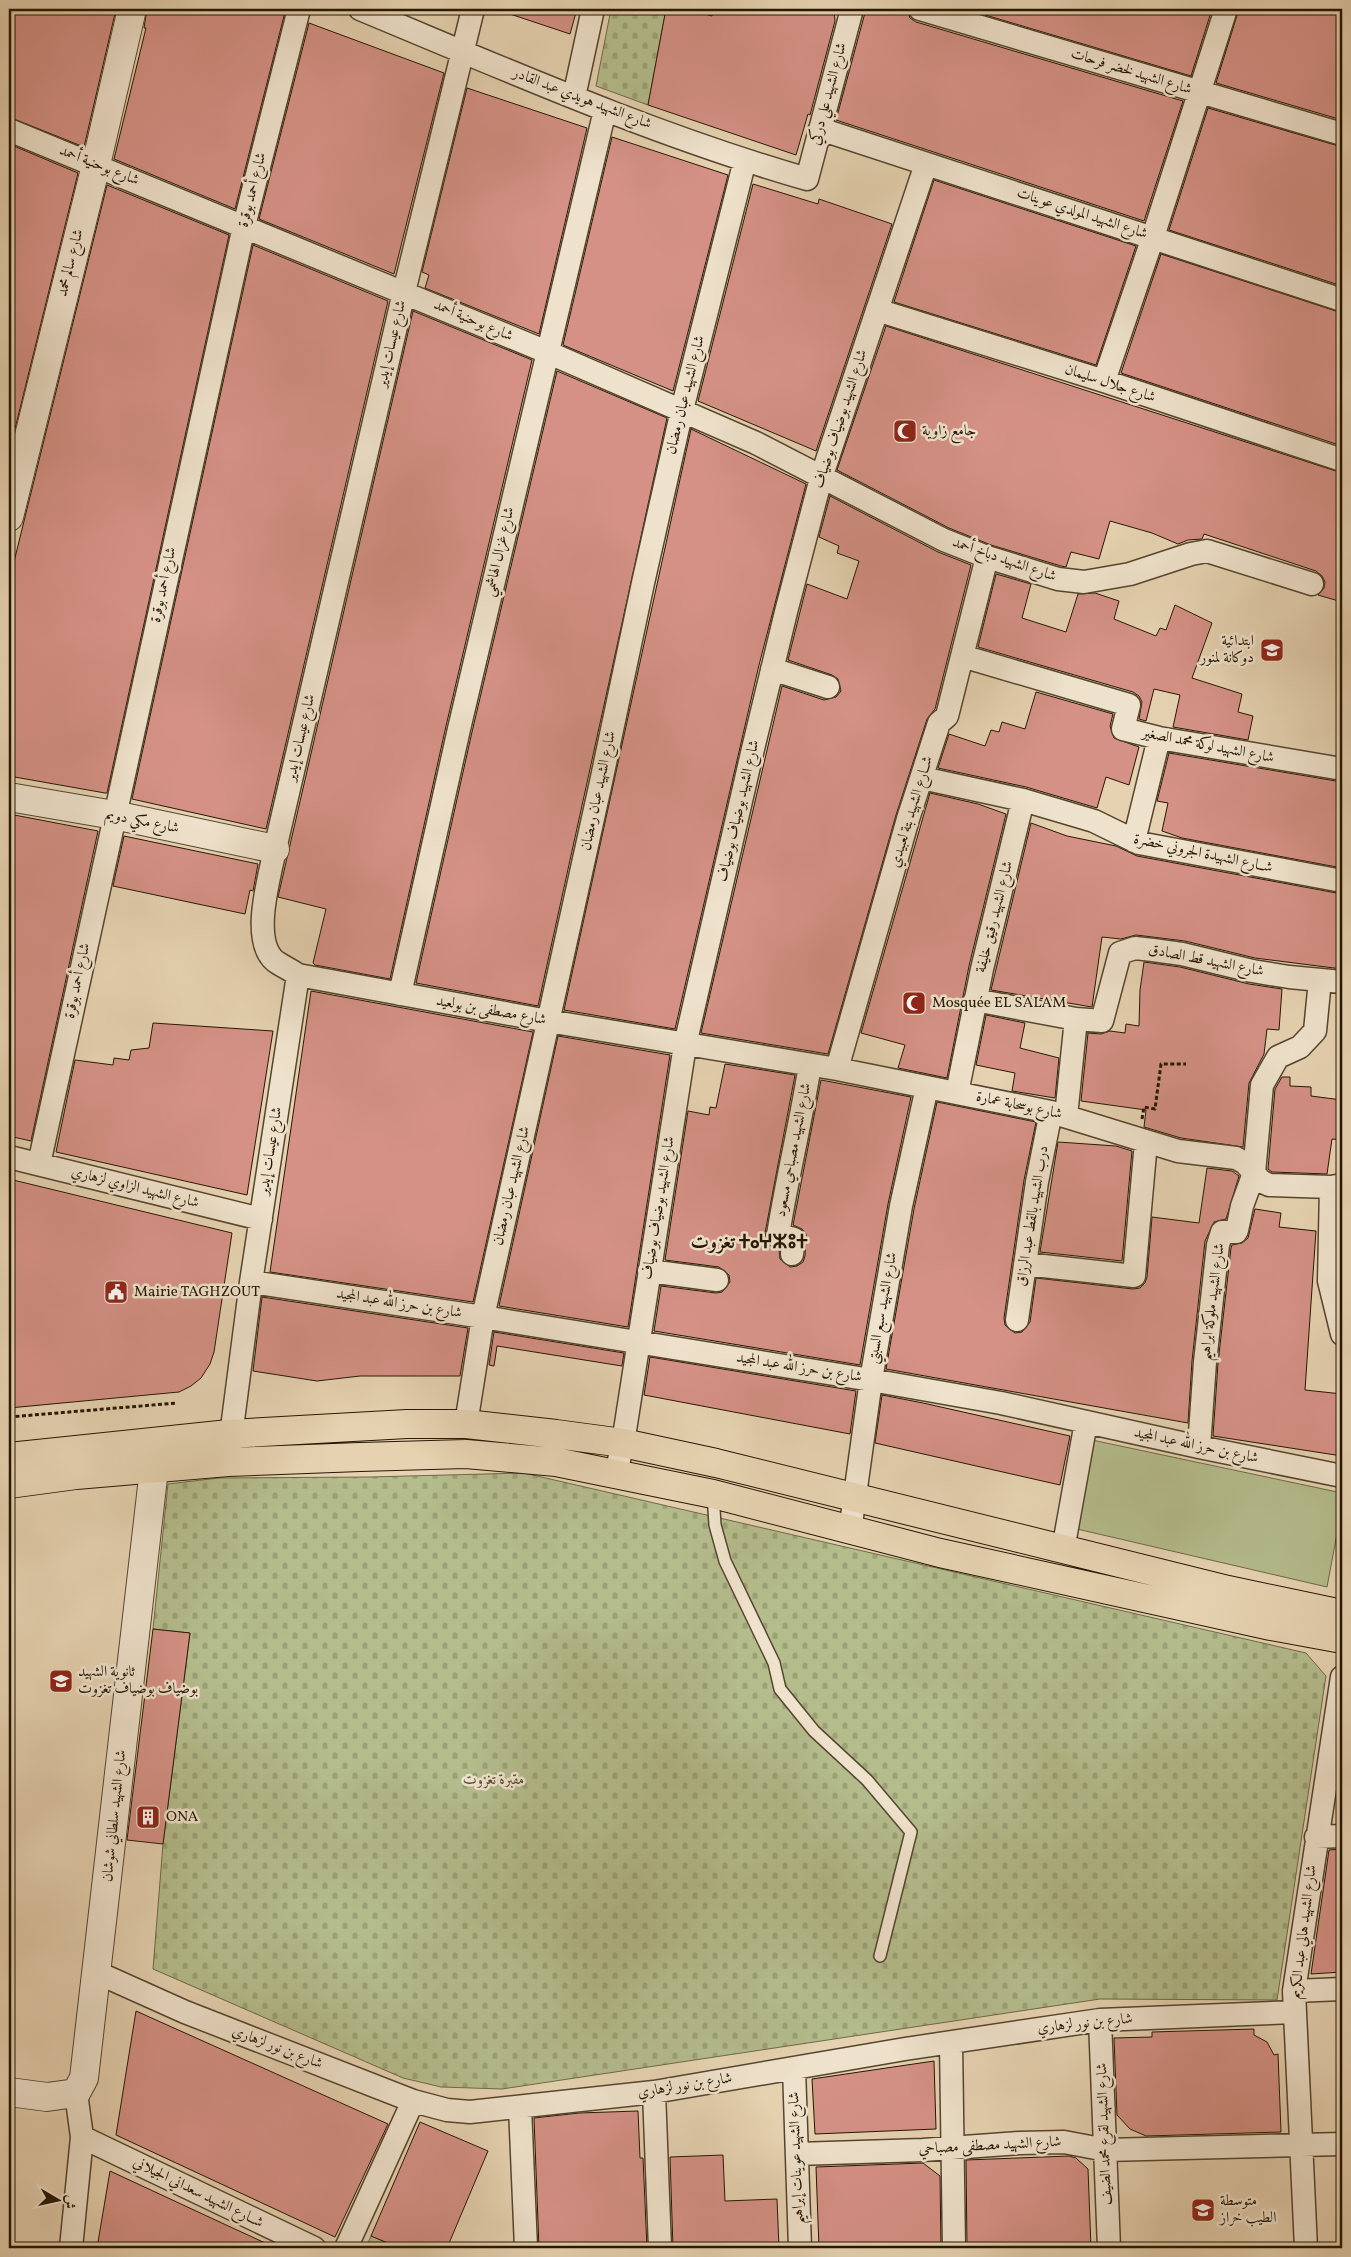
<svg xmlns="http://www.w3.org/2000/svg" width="1351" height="2257" font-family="Vollkorn,Amiri,'Noto Sans Tifinagh',serif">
<defs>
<pattern id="cemetery-stones" width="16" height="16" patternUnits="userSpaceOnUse" patternTransform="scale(1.25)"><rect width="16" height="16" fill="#b4bc8c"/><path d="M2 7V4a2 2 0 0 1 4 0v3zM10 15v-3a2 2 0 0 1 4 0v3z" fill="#9ba177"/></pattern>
</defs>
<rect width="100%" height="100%" fill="#e6d2b1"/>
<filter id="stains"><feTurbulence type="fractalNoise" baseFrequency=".004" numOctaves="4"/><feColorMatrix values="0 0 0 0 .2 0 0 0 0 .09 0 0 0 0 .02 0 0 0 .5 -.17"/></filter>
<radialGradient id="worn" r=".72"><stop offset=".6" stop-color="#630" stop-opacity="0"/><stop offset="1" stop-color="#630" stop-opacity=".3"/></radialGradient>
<path fill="url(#cemetery-stones)" stroke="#6c6948" d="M 611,9 L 666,9 L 648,105 L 596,86 Z
M 524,1473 L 1306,1653 L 1326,1676 L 1277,2000 L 1100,1999 L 502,2089 L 441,2087 L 403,2078 L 153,1969 L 163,1844 L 190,1633 L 153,1629 L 168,1484 L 219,1478 L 370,1477 Z"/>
<path fill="#b4bc8c" stroke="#6c6948" d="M 1092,1440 L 1342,1493 L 1342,1507 L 1327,1587 L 1077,1529 Z
M 371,2236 L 400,2248 L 366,2248 Z"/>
<path fill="#d59186" stroke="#251603" d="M 9,9 L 116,9 L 84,147 L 9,117 Z
M 147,9 L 275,9 L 285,12 L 235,209 L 114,159 L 146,28 L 144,28 Z
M 504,9 L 577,9 L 570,34 L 504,12 Z
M 666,9 L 686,9 L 712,16 L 714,9 L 834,9 L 835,21 L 810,115 L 808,114 L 796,155 L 648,105 Z
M 866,9 L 880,9 L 896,14 L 897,9 L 907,9 L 910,18 L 916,22 L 1183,101 L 1144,221 L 836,120 Z
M 965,9 L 1212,9 L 1191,76 Z
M 1239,9 L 1342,9 L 1342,120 L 1216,83 Z
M 309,23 L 444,73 L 394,274 L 259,219 Z
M 467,88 L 587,128 L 539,334 L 425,288 L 429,275 L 422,272 Z
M 1208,108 L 1342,147 L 1342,286 L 1169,230 Z
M 612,137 L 728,175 L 673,391 L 563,345 Z
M 9,144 L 78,173 L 9,453 Z
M 934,180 L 1136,246 L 1096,365 L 894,302 Z
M 753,184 L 818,204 L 819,199 L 892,224 L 816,451 L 698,401 Z
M 107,185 L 229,235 L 107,793 L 105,793 L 9,776 L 9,582 Z
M 253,245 L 388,301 L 266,829 L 132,799 Z
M 1161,254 L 1342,313 L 1342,446 L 1121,373 Z
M 413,311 L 532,360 L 446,726 L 390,979 L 315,965 L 313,963 L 326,909 L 278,897 Z
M 886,326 L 1342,473 L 1342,602 L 1318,595 L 1324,588 L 1325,582 L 1322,576 L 1316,571 L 1204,534 L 1202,539 L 1188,540 L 1178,544 L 1152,533 L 1110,521 L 1099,559 L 1071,552 L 1066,567 L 1061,566 L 991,545 L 949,528 L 837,470 Z
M 557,371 L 667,418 L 538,1006 L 416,983 L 472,732 Z
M 691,429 L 806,484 L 759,665 L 675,1029 L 564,1010 Z
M 830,496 L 938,552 L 971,565 L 935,709 L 927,719 L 896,815 L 828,1054 L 701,1033 L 782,686 L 824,700 L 836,697 L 841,691 L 838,679 L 832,675 L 788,660 L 807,584 L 847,599 L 859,561 L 837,553 L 839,546 L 819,537 Z
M 996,574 L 1031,584 L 1022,618 L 1066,632 L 1078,594 L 1095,593 L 1119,601 L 1114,619 L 1156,636 L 1160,628 L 1166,630 L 1175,605 L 1212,623 L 1192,678 L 1242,694 L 1238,712 L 1253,716 L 1248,740 L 1173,727 L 1180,695 L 1154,689 L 1146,721 L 1139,719 L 1142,702 L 1139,696 L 1133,692 L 978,647 Z
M 1036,692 L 1113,714 L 1110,726 L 1114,738 L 1139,747 L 1129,785 L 1106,777 L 1097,808 L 1026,787 L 938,768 L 949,734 L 985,746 L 991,730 L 999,732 L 1002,722 L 1025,729 Z
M 1169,753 L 1342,782 L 1342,868 L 1182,838 L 1162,831 L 1168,803 L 1157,801 Z
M 930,793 L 978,804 L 1006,814 L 969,966 L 947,1078 L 898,1068 L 905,1045 L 861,1033 Z
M 9,814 L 98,831 L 31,1141 L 9,1136 Z
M 1031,823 L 1067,836 L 1116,846 L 1137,856 L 1342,894 L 1342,969 L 1255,958 L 1185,941 L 1136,935 L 1121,939 L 1102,937 L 1092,1007 L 991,990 Z
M 124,836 L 258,864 L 253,891 L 250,890 L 245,914 L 113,886 Z
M 1144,962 L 1180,967 L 1249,984 L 1282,989 L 1279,1030 L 1267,1029 L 1264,1054 L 1249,1083 L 1243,1147 L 1181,1138 L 1144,1127 L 1146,1110 L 1081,1101 L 1088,1033 L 1101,1034 L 1110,1031 L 1125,1033 L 1126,1024 L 1139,1026 L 1140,990 Z
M 311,991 L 533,1032 L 473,1302 L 270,1272 Z
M 986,1015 L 1025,1023 L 1020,1048 L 1059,1058 L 1055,1098 L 1012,1091 L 1015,1073 L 976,1065 Z
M 153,1023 L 273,1031 L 247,1195 L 56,1152 L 75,1060 L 113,1065 L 114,1058 L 129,1060 L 131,1050 L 149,1048 Z
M 558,1036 L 670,1055 L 628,1327 L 499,1306 Z
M 725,1064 L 795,1075 L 765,1233 L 769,1244 L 779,1249 L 780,1259 L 790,1267 L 797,1266 L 803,1262 L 805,1256 L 806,1234 L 802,1229 L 793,1225 L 821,1080 L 911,1097 L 888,1204 L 860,1365 L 654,1331 L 661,1286 L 716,1293 L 722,1292 L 730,1282 L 729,1275 L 719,1267 L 665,1260 L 688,1111 L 709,1115 L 710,1107 L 716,1108 Z
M 1282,1077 L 1290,1077 L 1290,1086 L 1311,1087 L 1311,1096 L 1342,1100 L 1342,1140 L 1332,1139 L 1327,1174 L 1272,1172 L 1268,1169 L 1275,1089 Z
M 937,1102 L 1036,1122 L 1024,1180 L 1004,1318 L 1005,1325 L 1015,1333 L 1022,1332 L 1030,1322 L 1036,1278 L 1133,1289 L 1140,1288 L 1145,1283 L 1147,1277 L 1152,1217 L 1199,1223 L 1207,1168 L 1232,1171 L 1239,1176 L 1226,1219 L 1214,1222 L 1205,1241 L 1192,1361 L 1188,1423 L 886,1369 L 914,1209 Z
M 1058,1142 L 1116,1146 L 1132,1151 L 1122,1261 L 1040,1252 Z
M 9,1179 L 232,1233 L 214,1352 L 210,1364 L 201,1378 L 191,1386 L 179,1392 L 9,1408 Z
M 1255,1209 L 1281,1213 L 1279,1227 L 1316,1231 L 1305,1390 L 1342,1394 L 1342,1456 L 1213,1436 L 1218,1363 L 1231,1248 L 1232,1245 L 1242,1243 L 1248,1238 Z
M 262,1297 L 468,1328 L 460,1376 L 360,1376 L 317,1381 L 253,1371 Z
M 494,1332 L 624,1353 L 622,1366 L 497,1346 L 494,1366 L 489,1365 Z
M 650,1357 L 856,1391 L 850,1434 L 644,1395 Z
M 882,1395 L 923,1403 L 1070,1436 L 1060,1485 L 875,1443 Z
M 153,1629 L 190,1633 L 163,1844 L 127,1840 Z
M 1342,1849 L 1342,1972 L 1311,1974 L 1329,1850 Z
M 136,2011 L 388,2124 L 335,2237 L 116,2135 Z
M 1254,2029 L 1254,2035 L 1267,2042 L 1274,2055 L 1278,2054 L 1281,2132 L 1146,2136 L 1130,2129 L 1117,2115 L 1114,2038 L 1152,2037 L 1152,2032 Z
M 934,2061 L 936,2129 L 815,2134 L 812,2079 Z
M 638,2111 L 640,2158 L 643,2158 L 647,2248 L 539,2248 L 534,2118 L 579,2113 Z
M 420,2122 L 488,2151 L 447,2248 L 400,2248 L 371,2236 Z
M 723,2155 L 725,2201 L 777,2199 L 779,2248 L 673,2248 L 670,2157 Z
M 1069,2156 L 1076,2158 L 1088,2169 L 1091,2248 L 967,2248 L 966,2160 Z
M 923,2163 L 940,2176 L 941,2248 L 819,2248 L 816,2167 Z
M 110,2171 L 224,2224 L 276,2248 L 97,2248 Z"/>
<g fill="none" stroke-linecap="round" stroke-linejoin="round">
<g stroke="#55452e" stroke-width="14">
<path id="service" d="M 713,1494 L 715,1525 L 725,1561 L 774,1663 L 780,1689 L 814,1731 L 867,1780 L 911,1832 L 880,1956"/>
</g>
<g stroke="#55452e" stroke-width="25">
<path id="minor" d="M 360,9 C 507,70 654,135 807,179 L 852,9
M 920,9 L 1342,134
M 574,97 L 593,9
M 820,129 L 1342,300
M 9,130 L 547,352 L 756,443 L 944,540 L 987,557 L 1058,579 L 1084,582 L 1130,574 L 1191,554 L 1207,551 L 1312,584
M 877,310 L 1104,381 L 1342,460
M 1104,381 L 1153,237 L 1226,9
M 962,656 L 1129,705 L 1123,729 L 1159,738 L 1342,769
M 772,669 L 828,687
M 922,778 L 1023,800 L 1094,821 L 1139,843 L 1342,881
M 1134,841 L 1159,738
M 298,975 L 548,1021 L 837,1069 L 1051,1112 L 1178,1151 L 1236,1158 L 1245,1163 L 1261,1181 L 1269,1185 L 1331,1187 L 1342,1185
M 400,994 L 459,729 L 605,110
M 975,1000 L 1076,1019 L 1102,1021 L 1120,953 L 1135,948 L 1153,950 L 1182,954 L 1252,971 L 1289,977 L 1342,982
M 837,1069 L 908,819 L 939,723 L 947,716 L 987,557
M 957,1093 L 982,969 L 1023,800
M 1066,1116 L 1076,1019
M 9,1157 L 261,1219
M 39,1164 L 244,226 L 299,9
M 1331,1187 L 1329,1281 L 1342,1334
M 792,1254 L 794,1239 L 778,1235 C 787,1178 801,1122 810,1065
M 1025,1264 L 1134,1276 L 1146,1142
M 649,1271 L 717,1280
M 251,1282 L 483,1317 L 871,1380 L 1001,1403 L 1199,1447 L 1342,1476
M 1017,1320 L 1037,1182 L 1051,1112
M 466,1424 L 483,1317 L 601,782 L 643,583 L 682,410 L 745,160
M 1199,1447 L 1205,1362 L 1218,1245 L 1222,1232 L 1236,1232 L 1237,1230 L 1242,1206 L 1254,1173 L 1262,1085 L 1278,1057 L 1300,1047 L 1315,1031 L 1320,980
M 229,1451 L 251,1282 L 298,975 C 291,970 282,966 275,961 C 250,940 270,876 275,849 L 404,292 L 473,9
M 616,1473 L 623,1443 L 685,1045 L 752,753 L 786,612 L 821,478 L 926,164
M 850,1531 L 871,1380 L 901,1206 L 927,1087
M 1063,1550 L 1086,1422
M 1316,1837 L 1342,1836
M 98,1973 L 185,2012 L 413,2101 L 447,2110 L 470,2112 L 654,2092 L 905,2049 L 1100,2020 L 1294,2012
M 1294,1991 L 1342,1989
M 1100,2020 L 1109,2248
M 951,2043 L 954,2248
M 794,2068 L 800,2248
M 654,2092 L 660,2248
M 520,2107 L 526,2248
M 82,2137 L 314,2248
M 797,2154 L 923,2150 L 1020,2143 L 1064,2142 L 1106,2150 L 1342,2144
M 71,2248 L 82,2137 L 76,2093
M 346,2248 L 413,2101
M 1306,2248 L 1294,1991 L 1342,1677"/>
</g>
<g stroke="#55452e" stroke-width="30">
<path id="tertiary" d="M 9,517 L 96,165 L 132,9
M 9,797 L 114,815 L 275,849
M 9,2092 L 47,2097 L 76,2093 L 84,2078 L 154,1469"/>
</g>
<g stroke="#251603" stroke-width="30">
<path id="trunk" d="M 9,1457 L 229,1434 L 407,1424 L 466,1424 L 556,1434 L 623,1443 L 716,1463 L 1228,1590 L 1342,1614
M 9,1484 L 76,1475 L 228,1462 L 360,1457 L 466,1454 L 556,1462 L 713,1494 L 940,1553 L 1271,1626 L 1342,1639"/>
</g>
<path stroke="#251603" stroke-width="3" stroke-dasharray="4 2.5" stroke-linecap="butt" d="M 1142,1119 L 1144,1107 L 1155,1109 L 1161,1064 L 1186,1064
M 9,1417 L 177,1403"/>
<use href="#service" stroke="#efe2cc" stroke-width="11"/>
<use href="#minor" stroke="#efe2cc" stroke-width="22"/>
<use href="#tertiary" stroke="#efe2cc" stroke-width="28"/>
<use href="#trunk" stroke="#e6d2b1" stroke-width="28"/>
</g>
<defs>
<g id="mosque-square" transform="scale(1.25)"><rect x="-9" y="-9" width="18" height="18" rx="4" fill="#8f2418" stroke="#efe2cc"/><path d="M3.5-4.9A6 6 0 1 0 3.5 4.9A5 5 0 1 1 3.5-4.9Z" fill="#fff"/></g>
<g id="school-square" transform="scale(1.25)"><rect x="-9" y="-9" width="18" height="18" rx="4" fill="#8f2418" stroke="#efe2cc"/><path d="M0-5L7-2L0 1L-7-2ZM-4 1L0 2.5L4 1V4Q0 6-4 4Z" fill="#fff"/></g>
<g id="civic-square" transform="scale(1.25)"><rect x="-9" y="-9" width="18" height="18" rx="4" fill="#8f2418" stroke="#efe2cc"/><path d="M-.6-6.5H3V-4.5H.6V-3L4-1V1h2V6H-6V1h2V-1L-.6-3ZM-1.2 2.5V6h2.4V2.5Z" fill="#fff"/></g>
<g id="building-square" transform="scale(1.25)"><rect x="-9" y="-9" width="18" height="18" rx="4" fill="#8f2418" stroke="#efe2cc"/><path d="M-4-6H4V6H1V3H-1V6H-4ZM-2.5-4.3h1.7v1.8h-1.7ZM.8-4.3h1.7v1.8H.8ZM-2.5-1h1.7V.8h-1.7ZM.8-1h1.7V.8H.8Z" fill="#fff"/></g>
</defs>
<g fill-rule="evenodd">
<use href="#mosque-square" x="905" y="431"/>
<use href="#school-square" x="1272" y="650"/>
<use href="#mosque-square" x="914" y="1003"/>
<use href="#civic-square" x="116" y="1292"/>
<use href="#school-square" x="61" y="1681"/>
<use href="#building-square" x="148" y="1817"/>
<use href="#school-square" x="1203" y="2210"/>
</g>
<g text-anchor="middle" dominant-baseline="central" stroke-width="5" stroke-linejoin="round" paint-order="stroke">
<g font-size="15" fill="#251603" stroke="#efe2cc">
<text transform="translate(1131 72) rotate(17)">شارع الشهيد لخضر فرحات</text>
<text transform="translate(829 94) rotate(-75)">شارع الشهيد علي دركي</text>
<text transform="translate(582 99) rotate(21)">شارع الشهيد هويدي عبد القادر</text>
<text transform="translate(99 166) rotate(22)">شارع بوحنية أحمد</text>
<text transform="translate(253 190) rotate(-76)">شارع أحمد بوقرة</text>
<text transform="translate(1082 214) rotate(18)">شارع الشهيد المولدي عوينات</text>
<text transform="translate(71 263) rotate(-76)">شارع سالم محمد</text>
<text transform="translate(473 321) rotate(23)">شارع بوحنية أحمد</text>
<text transform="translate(392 344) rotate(-77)">شارع عيسات إيدير</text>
<text transform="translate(1110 384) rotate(18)">شارع جلال سليمان</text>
<text transform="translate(686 395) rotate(-76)">شارع الشهيد عبان رمضان</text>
<text transform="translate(841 419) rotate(-72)">شارع الشهيد بوضياف بوضياف</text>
<text transform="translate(500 552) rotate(-77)">شارع غزال الهاشمي</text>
<text transform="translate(1004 560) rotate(19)">شارع الشهيد دباخ أحمد</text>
<text transform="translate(164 585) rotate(-78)">شارع أحمد بوقرة</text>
<text transform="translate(301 738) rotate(-77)">شارع عيسات إيدير</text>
<text transform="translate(1208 746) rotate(11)">شارع الشهيد لوكة محمد الصغير</text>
<text transform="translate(599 791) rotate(-78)">شارع الشهيد عبان رمضان</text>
<text transform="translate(739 811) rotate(-77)">شارع الشهيد بوضياف بوضياف</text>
<text transform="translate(912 812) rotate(-73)">شــارع الشهيد بتة لعبيدي</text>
<text transform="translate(142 822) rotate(11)">شارع مكي دويم</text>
<text transform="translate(1203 854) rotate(12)">شــارع الشهيدة الجروني خضرة</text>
<text transform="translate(995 917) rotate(-76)">شارع الشهيد رقيق خليفة</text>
<text transform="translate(1206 961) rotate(11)">شارع الشهيد قط الصادق</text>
<text transform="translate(78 981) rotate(-78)">شارع أحمد بوقرة</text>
<text transform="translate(491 1011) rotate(10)">شارع مصطفى بن بولعيد</text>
<text transform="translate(1019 1106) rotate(12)">شارع بوسحابة عمارة</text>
<text transform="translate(794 1150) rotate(-79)">شارع الشهيد مصباحي مسعود</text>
<text transform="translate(271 1151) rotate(-81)">شارع عيسات إيدير</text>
<text transform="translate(512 1186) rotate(-77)">شارع الشهيد عبان رمضان</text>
<text transform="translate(135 1188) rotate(14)">شارع الشهيد الزاوي لزهاري</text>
<text transform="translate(659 1208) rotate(-81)">شارع الشهيد بوضياف بوضياف</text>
<text transform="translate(1033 1216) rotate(-81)">درب الشهيد بالقط عبد الرزاق</text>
<text transform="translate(1213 1302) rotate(-83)">شارع الشهيد ملوكة ابراهيم</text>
<text transform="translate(399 1304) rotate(9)">شارع بن حرز الله عبد المجيد</text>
<text transform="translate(883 1308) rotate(-80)">شارع الشهيد سبع السبتي</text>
<text transform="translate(799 1368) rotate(9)">شارع بن حرز الله عبد المجيد</text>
<text transform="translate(1196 1446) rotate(12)">شارع بن حرز الله عبد المجيد</text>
<text transform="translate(115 1816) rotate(-84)">شارع الشهيد سلطاني شوشان</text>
<text transform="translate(1304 1932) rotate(-83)">شارع الشهيد هالي عبد الكريم</text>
<text transform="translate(1085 2024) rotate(-6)">شارع بن نور لزهاري</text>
<text transform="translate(277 2048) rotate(21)">شارع بن نور لزهاري</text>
<text transform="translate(685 2086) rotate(-9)">شارع بن نور لزهاري</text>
<text transform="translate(1105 2134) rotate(-92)">شارع الشهيد لقرع محمد الضيف</text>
<text transform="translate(990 2146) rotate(-3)">شارع الشهيد مصطفى مصباحي</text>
<text transform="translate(797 2158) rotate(-92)">شارع الشهيد عوينات إبراهيم</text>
<text transform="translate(198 2193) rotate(26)">شــارع الشهيد سعداني الجيلاني</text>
</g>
<g font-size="15" fill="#251603" stroke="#efe2cc" text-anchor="start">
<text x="922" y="431">جامع زاوية</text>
<text x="1254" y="641" text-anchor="end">ابتدائية<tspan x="1254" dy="17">دوكانة لمنور</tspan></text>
<text x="932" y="1003">Mosquée EL SALAM</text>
<text x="134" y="1292">Mairie TAGHZOUT</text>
<text x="78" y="1672">ثانوية الشهيد<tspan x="78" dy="17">بوضياف بوضياف تغزوت</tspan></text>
<text x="166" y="1817">ONA</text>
<text x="1220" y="2201">متوسطة<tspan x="1220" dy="17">الطيب خراز</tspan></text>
</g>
<g font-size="15" font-style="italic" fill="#50482c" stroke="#efe2cc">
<text x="494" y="1780">مقبرة تغزوت</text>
</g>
<g font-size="20" font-weight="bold" fill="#251603" stroke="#efe2cc">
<text x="749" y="1243">تغزوت ⵜⴰⵖⵣⵓⵜ</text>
</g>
</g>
<rect width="1351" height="2257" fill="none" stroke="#e6d2b1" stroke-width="30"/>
<rect x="10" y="10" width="1331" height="2237" fill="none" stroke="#251603" stroke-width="2.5"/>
<rect x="15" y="15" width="1321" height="2227" fill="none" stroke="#251603"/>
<g transform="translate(58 2200) rotate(99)" stroke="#efe2cc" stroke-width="4" paint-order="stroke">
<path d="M0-4L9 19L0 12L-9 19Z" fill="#251603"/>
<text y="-8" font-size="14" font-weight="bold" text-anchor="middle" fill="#251603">ش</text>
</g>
<rect width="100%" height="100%" filter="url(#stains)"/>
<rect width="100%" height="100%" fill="url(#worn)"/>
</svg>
